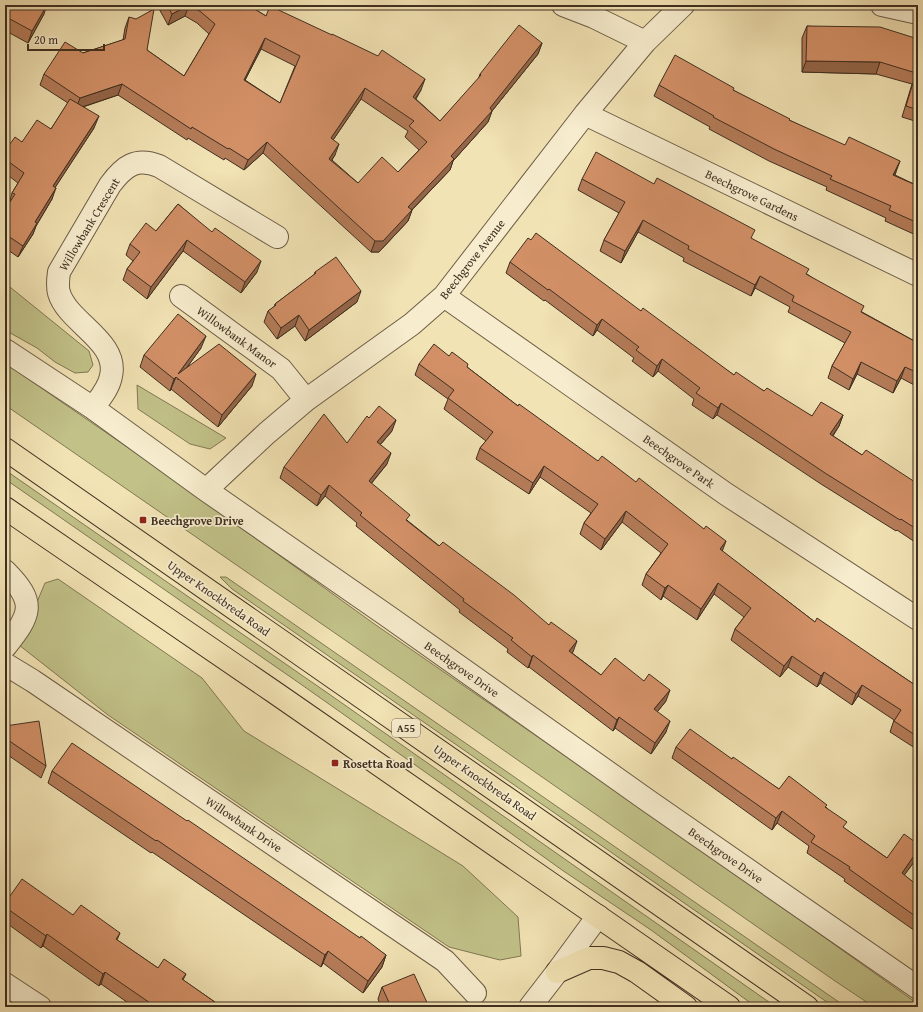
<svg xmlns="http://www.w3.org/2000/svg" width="923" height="1012" font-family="'Gentium Book Plus',serif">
<rect width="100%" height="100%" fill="#f2e3b4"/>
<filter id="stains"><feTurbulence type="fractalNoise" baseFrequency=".005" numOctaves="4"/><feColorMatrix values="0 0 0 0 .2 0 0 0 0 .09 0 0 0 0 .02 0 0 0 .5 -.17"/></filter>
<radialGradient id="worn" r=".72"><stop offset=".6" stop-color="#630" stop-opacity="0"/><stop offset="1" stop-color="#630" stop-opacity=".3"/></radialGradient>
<path fill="#c1c188" stroke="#807854" d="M 5,283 L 89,351 L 93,365 L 88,372 L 75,373 L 55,362 L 37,348 L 5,330 Z
M 5,363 L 175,480 L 373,623 L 717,861 L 918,1004 L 918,1007 L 874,1007 L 835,981 L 400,678 L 5,405 Z
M 137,385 L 226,438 L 210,449 L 190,444 L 138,409 Z
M 5,470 L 329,694 L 776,1007 L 756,1007 L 651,930 L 562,870 L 445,786 L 302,685 L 5,479 Z
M 220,577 L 226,577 L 846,1007 L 834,1007 L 232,589 Z
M 58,579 L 202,678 L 244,731 L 463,866 L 518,917 L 521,956 L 500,960 L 449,947 L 108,715 L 19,645 L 45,583 Z"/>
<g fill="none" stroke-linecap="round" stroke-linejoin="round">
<g stroke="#6c5c46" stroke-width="24">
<path id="minor" d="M 563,5 L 594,17 L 645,42
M 882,5 L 918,13
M 585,114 L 918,275
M 181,296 L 281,369 L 306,400
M 444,296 L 726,494 L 918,619
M 5,350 L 93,408 L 206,490 L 389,617 L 647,800 L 918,988
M 93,408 C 100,398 109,388 111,376 C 119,341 68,323 59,293 C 57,286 58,279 59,272 L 110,185 C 124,166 136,157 159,166 L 277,237
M 206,490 L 267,433 L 306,400 L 412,324 L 444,296 L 585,114 L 645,42 L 683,5
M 5,571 C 37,603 31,614 5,647
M 5,664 L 33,681 L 445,961 L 475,993
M 5,984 L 40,1007
M 530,1007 L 557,972 L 598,916"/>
</g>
<g stroke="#3f2f21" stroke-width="24">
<path id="highway" d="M 5,449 L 807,1007
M 5,508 L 274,692 L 729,1007
M 557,972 L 589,958 L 603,958 L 619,962 L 637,972 L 686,1007"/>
</g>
<use href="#minor" stroke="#f7edce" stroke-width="22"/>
<use href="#highway" stroke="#f2e3b4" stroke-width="22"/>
</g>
<path fill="#b57c59" stroke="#3f2f21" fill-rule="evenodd" d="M 5,5 L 44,14 L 28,43 L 6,31 L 5,32 Z
M 158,5 L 248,5 L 266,16 L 421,90 L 416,99 L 440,121 L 478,80 L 480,74 L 542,43 L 538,54 L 492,111 L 488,122 L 453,161 L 450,170 L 412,210 L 408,221 L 379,252 L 371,252 L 263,153 L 244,170 L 225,158 L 224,160 L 188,138 L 187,140 L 118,95 L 83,107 L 94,128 L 55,187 L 52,199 L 36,226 L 33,234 L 18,257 L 5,248 L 5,210 L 9,204 L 12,193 L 18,183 L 5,173 L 5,151 L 22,142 L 51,129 L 68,103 L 40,85 L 44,74 L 83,53 L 123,40 L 125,28 L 129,17 L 147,50 L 184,76 L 209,34 L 197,23 L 185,16 L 168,25 L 158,7 ZM 261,49 L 295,66 L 280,103 L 245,80 ZM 361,99 L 408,131 L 405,137 L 419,150 L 398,172 L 358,183 L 332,160 L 335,155 L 333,140 Z
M 807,26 L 918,39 L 918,122 L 902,117 L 912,84 L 876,74 L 802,72 L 802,38 Z
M 659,85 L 733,90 L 789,120 L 896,172 L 895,175 L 918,186 L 918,236 L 885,221 L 886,218 L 826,190 L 827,187 L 769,161 L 709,129 L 710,127 L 654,96 Z
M 582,179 L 752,239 L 807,274 L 862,312 L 918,343 L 918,387 L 901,378 L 893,393 L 857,374 L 849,390 L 828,378 L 832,366 L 845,343 L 788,312 L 790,307 L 755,288 L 751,296 L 683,261 L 684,258 L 638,232 L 621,263 L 600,251 L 604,240 L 619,213 L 578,190 Z
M 178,204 L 257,272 L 241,293 L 183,251 L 147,299 L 123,280 L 127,269 L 133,261 L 126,255 L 130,244 L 156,231 Z
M 510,262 L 641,311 L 734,375 L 812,416 L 843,415 L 839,426 L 833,436 L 862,455 L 918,484 L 918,544 L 897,530 L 896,531 L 821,484 L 717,415 L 713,419 L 692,405 L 694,399 L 658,371 L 653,377 L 632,361 L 634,358 L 597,330 L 593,336 L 545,300 L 544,301 L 506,273 Z
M 315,272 L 357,302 L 305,341 L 295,326 L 277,339 L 264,322 L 268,311 L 274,307 L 275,304 L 314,275 Z
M 201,348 L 187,367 L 252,386 L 218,427 L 171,389 L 170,391 L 140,367 L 144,355 Z
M 449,356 L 467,367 L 518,406 L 722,551 L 815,622 L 884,664 L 918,687 L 918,750 L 890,732 L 894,720 L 858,696 L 852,705 L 820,683 L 817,687 L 788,667 L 780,677 L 731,640 L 735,629 L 744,617 L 714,594 L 697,620 L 663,596 L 661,600 L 642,585 L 646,574 L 661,553 L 622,522 L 601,550 L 580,534 L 584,523 L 591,513 L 540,477 L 529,494 L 476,459 L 480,448 L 486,441 L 444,409 L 448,399 L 415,375 L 419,364 Z
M 392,431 L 380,445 L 387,464 L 371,484 L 408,521 L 573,652 L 572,653 L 601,675 L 666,701 L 657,712 L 666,732 L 651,754 L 615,728 L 613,731 L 529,667 L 528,668 L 507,652 L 508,649 L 459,612 L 460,610 L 356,526 L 357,523 L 325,496 L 317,506 L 280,478 L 284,467 L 347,443 Z
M 5,726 L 46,766 L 41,778 L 5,753 Z
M 676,747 L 732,759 L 779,789 L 826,807 L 844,828 L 887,858 L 918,844 L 918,854 L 917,858 L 904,875 L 918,886 L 918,933 L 844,881 L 845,879 L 807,853 L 809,846 L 777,823 L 772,830 L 672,758 Z
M 52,771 L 360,938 L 386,955 L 382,967 L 363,993 L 323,963 L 321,967 L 152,852 L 151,853 L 48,783 Z
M 5,903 L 73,915 L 120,933 L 117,940 L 158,968 L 186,974 L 183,980 L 222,1007 L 134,1007 L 101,984 L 99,986 L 43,946 L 41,948 L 5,922 Z
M 382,987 L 429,1007 L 381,1007 L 378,999 Z"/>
<path fill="#946548" stroke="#3f2f21" d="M 47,5 L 44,14 L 28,43 L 32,31 Z
M 189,5 L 185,16 L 168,25 L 172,14 Z
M 10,19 L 5,32 L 8,23 Z
M 265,38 L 261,49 L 240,90 L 244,80 Z
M 542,43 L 538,54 L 492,111 L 488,122 L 453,161 L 450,170 L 404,218 L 408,207 Z
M 806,61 L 880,62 L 876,74 L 802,72 Z
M 425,79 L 421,90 L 409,108 L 413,97 Z
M 122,84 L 118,95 L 76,109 L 80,98 Z
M 365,88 L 361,99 L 327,149 L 331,138 Z
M 99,116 L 94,128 L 49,197 L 53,186 Z
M 267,142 L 263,153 L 244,170 L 248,160 Z
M 339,144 L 335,155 L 325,169 L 329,159 Z
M 900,161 L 896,172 L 889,186 L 893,175 Z
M 56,188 L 52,199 L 36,226 L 33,234 L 18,257 L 23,246 L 35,222 Z
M 412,210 L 408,221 L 379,252 L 371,252 L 375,241 Z
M 643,220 L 638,232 L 621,263 L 625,251 Z
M 187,240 L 183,251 L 147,299 L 151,287 Z
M 261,261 L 257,272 L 241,293 L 245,282 Z
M 760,276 L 755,288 L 751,296 L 755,285 Z
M 361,291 L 357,302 L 305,341 L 309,330 Z
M 299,315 L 295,326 L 277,339 L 281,328 Z
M 602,319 L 597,330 L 593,336 L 597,325 Z
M 206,336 L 201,348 L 178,380 L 178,374 Z
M 662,359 L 658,371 L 653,377 L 657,366 Z
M 861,362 L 857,374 L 849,390 L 853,379 Z
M 905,367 L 901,378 L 893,393 L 897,381 Z
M 256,374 L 252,386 L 218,427 L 222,415 Z
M 176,377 L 171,389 L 170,391 L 174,379 Z
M 721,403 L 717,415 L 713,419 L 718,408 Z
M 843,415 L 839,426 L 826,445 L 830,434 Z
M 396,420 L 392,431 L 373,453 L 377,442 Z
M 391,453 L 387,464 L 364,492 L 369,481 Z
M 544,466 L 540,477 L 529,494 L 533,483 Z
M 329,485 L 325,496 L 317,506 L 321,495 Z
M 626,511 L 622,522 L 601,550 L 605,539 Z
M 726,541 L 722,552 L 720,549 Z
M 718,583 L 714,594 L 697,620 L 701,609 Z
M 668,585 L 663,596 L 661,600 L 665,588 Z
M 577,641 L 573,652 L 565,662 L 569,651 Z
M 533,655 L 529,667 L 528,668 L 532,657 Z
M 792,656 L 788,667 L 780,677 L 784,666 Z
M 824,672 L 820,683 L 817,687 L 821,676 Z
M 862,685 L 858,696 L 852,705 L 856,694 Z
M 670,690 L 666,701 L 650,721 L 654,709 Z
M 619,717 L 615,728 L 613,731 L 617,720 Z
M 670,721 L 666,732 L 651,754 L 655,743 Z
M 782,811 L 777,823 L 772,830 L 776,818 Z
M 918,850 L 918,854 L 917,858 L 897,885 L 902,873 Z
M 9,870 L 5,881 L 5,872 Z
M 47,934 L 43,946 L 41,948 L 46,936 Z
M 328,951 L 323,963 L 321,967 L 325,955 Z
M 386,955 L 382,967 L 363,993 L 368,981 Z
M 105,972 L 101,984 L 99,986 L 103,974 Z"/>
<path fill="#d39067" stroke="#3f2f21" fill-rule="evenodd" d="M 5,5 L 47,5 L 32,31 L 10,19 L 8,23 L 5,22 Z
M 167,5 L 189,5 L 172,14 Z
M 190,5 L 248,5 L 266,16 L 270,6 L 332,35 L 332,34 L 378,56 L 382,50 L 425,79 L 413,97 L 440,121 L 481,75 L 480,74 L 519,25 L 542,43 L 490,108 L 492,111 L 451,156 L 454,159 L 408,207 L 412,210 L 383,241 L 375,241 L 267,142 L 248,160 L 229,148 L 228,149 L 192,127 L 191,129 L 122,84 L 80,98 L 44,74 L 65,42 L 83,53 L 125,39 L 129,17 L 136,19 L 154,9 L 147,50 L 184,76 L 215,24 L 201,12 ZM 265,38 L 300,56 L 280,103 L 244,80 ZM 365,88 L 414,121 L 409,126 L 427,142 L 398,172 L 382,157 L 358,183 L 329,159 L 339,144 L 331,138 Z
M 807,26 L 880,27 L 918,39 L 918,110 L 906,106 L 916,73 L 880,62 L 806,61 Z
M 675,55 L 734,88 L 733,90 L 790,119 L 789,120 L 845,145 L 849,137 L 900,161 L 893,175 L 918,186 L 918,223 L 889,210 L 891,206 L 830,179 L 832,176 L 774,149 L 713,117 L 714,116 L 659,85 Z
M 70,99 L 99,116 L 53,186 L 56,188 L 35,222 L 37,223 L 23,246 L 5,234 L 5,210 L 15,194 L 12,193 L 24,173 L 5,159 L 5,151 L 15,137 L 22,142 L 37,120 L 51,129 Z
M 596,152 L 654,184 L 657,178 L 755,230 L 751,238 L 809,269 L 806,274 L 864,306 L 861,312 L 918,343 L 918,373 L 905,367 L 897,381 L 861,362 L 853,379 L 832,366 L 851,332 L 792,301 L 794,296 L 760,276 L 755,285 L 688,249 L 689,246 L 643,220 L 625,251 L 604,240 L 625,202 L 582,179 Z
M 178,204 L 212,232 L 215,228 L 261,261 L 245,282 L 187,240 L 151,287 L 127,269 L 140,252 L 130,244 L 146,223 L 156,231 Z
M 536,233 L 641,311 L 643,308 L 734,375 L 736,372 L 764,391 L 767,388 L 812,416 L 821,402 L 843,415 L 830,434 L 862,455 L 866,450 L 918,484 L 918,530 L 901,519 L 900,520 L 825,473 L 721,403 L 718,408 L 696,393 L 700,388 L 662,359 L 657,366 L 636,350 L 639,347 L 602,319 L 597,325 L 549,289 L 548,290 L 510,262 L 528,238 L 531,240 Z
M 336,257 L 361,291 L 309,330 L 299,315 L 281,328 L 268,311 L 276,305 L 275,304 L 316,273 L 315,272 Z
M 178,314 L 206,336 L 178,374 L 219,344 L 256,374 L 222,415 L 176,377 L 174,379 L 144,355 Z
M 434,344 L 449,356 L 452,352 L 468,364 L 467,367 L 518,406 L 519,404 L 598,461 L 602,456 L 636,482 L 639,478 L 704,529 L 706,526 L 726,541 L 720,549 L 815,622 L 817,618 L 884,664 L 918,687 L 918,737 L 894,721 L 901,710 L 862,685 L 856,694 L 824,672 L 821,676 L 792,656 L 784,666 L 735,629 L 751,608 L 718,583 L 701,609 L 668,585 L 665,588 L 646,574 L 668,544 L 626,511 L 605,539 L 584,523 L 598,504 L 544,466 L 533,483 L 480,448 L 493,432 L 448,398 L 454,390 L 419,364 Z
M 379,406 L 396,420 L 377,442 L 391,453 L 369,481 L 410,515 L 406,520 L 439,546 L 443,542 L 514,595 L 549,625 L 551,622 L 577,641 L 569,651 L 601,675 L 615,658 L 644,681 L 649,674 L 670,690 L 654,709 L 670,721 L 655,743 L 619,717 L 617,720 L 533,655 L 532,657 L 511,640 L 513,638 L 463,601 L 464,599 L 360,515 L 362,513 L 329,485 L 321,495 L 284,467 L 324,414 L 347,443 L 367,416 L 369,418 Z
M 39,721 L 46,766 L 5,738 L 5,726 Z
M 690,729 L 732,759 L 733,757 L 779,789 L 789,776 L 827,805 L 825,807 L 847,822 L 843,827 L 887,858 L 904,834 L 918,844 L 918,850 L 902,873 L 918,886 L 918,918 L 849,869 L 850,867 L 811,842 L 815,836 L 782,811 L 776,818 L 676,747 Z
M 72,743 L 187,821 L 188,820 L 360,938 L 361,936 L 386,955 L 368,981 L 328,951 L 325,955 L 157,840 L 156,841 L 52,771 Z
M 5,861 L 9,870 L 5,872 Z
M 22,879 L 73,915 L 81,905 L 120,933 L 116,939 L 158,968 L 164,959 L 186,974 L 182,979 L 222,1007 L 156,1007 L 105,972 L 103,974 L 47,934 L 46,936 L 5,907 L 5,903 Z
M 414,974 L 429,1007 L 391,1007 L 382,987 Z"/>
<g fill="#8f2418" stroke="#f7edce" stroke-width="1.5">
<rect x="139" y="516" width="8" height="8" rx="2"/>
<rect x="331" y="759" width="8" height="8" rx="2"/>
</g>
<g text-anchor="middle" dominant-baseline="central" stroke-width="3.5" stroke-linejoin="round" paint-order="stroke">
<rect fill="#f7edce" stroke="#766855" stroke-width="1" x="392" y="719" width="28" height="18" rx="3"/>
<g font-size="11" font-weight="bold" fill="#3f2f21">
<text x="406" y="728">A55</text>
</g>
<g font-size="12" fill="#3f2f21" stroke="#f7edce">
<text transform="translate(752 195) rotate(26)">Beechgrove Gardens</text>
<text transform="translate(89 224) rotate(-59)">Willowbank Crescent</text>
<text transform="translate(472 259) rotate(-52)">Beechgrove Avenue</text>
<text transform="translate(237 337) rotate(36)">Willowbank Manor</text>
<text transform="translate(679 461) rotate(35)">Beechgrove Park</text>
<text transform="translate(219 598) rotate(35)">Upper Knockbreda Road</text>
<text transform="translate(462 669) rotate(35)">Beechgrove Drive</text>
<text transform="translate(485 782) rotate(35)">Upper Knockbreda Road</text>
<text transform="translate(244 824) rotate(34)">Willowbank Drive</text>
<text transform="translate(726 855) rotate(35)">Beechgrove Drive</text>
</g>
<g font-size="12" font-weight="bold" fill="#3f2f21" stroke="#f7edce" text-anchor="start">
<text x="151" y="520">Beechgrove Drive</text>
<text x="343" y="763">Rosetta Road</text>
</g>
</g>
<rect width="923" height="1012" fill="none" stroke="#f2e3b4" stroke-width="20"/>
<rect x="6" y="6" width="911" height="1000" fill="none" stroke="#3f2f21" stroke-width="2"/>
<rect x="10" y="10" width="903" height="992" fill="none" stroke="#3f2f21"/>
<path d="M28 44v6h76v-6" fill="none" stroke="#3f2f21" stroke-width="2"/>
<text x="34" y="44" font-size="12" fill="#3f2f21" stroke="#f7edce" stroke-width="3" paint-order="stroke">20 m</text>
<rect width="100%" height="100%" filter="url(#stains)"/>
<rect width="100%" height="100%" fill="url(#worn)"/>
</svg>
